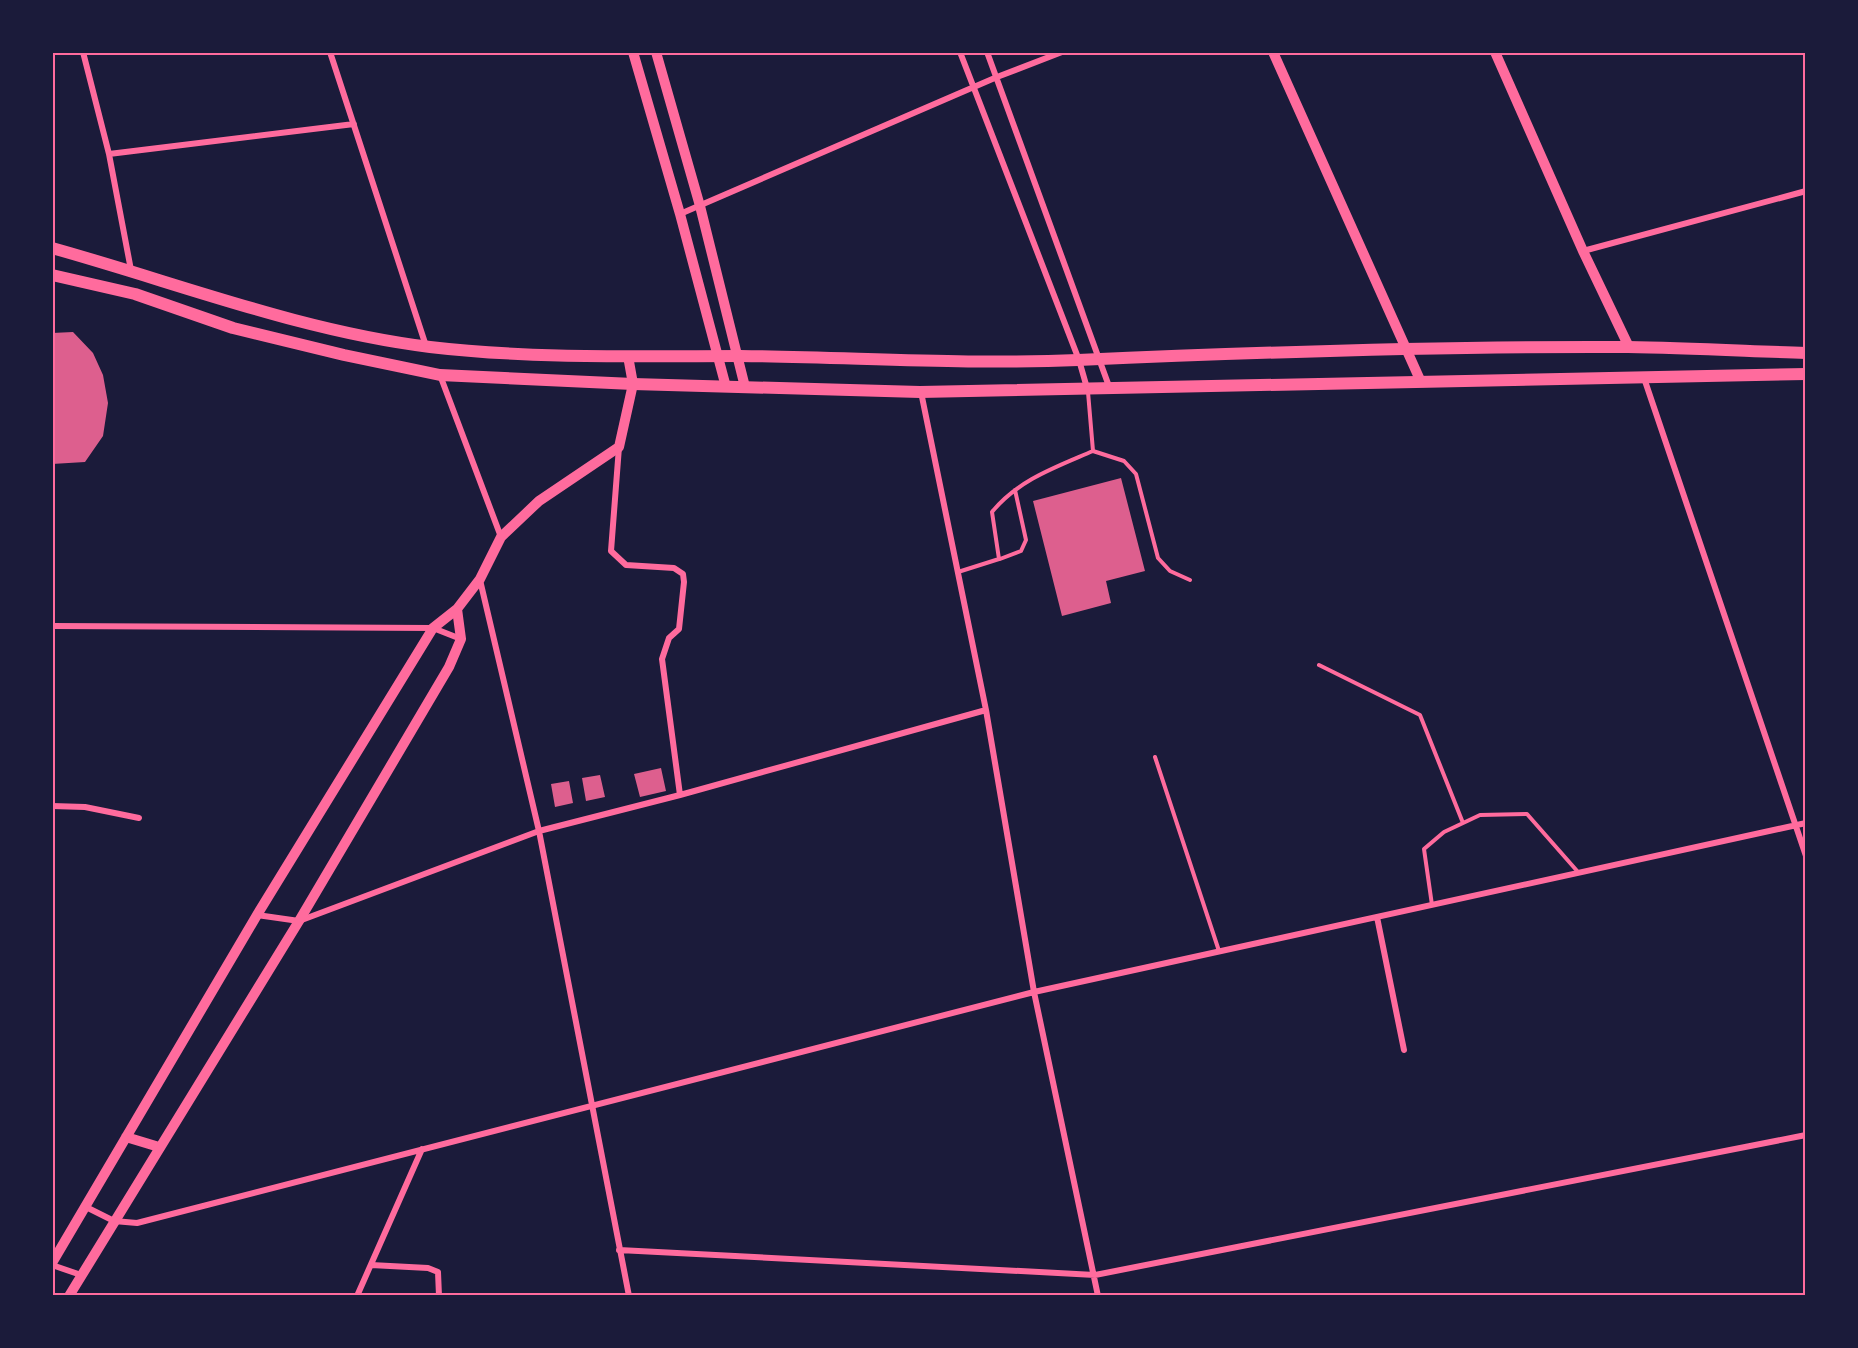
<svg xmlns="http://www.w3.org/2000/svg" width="1858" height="1348" font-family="Poppins,sans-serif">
<rect width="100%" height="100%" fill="#1b1b3a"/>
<path fill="#dd5f8e" d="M 73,332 L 93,353 L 103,375 L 108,403 L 103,436 L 85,462 L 52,464 L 52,333 Z
M 1121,478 L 1145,571 L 1106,581 L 1111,603 L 1062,616 L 1033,501 Z
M 661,768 L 666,791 L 640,797 L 634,774 Z
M 600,775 L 605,797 L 586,801 L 582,778 Z
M 569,781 L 573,803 L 555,807 L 551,784 Z"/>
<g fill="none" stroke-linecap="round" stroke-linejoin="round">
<path stroke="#ff6b9d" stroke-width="4" d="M 1088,392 L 1093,451 L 1124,461 L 1136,474 L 1158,558 L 1170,571 L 1190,580
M 1000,559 L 1021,551 L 1026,540 L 1015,490
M 958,572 L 999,559 L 992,512 C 1018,480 1056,467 1093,451
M 1319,665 L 1420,715 L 1463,823
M 1155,757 L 1219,951
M 1432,905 L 1424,849 L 1444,832 L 1480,815 L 1527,814 L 1578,872"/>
<path stroke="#ff6b9d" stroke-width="6" d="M 83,52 L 109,154 L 131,270
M 330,52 L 426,346
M 960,52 L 1079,360 L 1087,388
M 987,52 L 1110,389
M 109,154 L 354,124
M 680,214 L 997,77 L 1062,52
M 1583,251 L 1806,191
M 440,375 L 501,537
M 1644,378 L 1806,856
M 921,392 L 986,710 L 1034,992 L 1098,1296
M 619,447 L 611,551 L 626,565 L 674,568 L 683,574 L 684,582 L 679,629 L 669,638 L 662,659 L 680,795
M 480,580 L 539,831 L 629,1296
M 52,626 L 433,628 L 461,639
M 52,806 L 85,807 L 139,818
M 257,915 L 299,921 L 539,831 L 680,795 L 986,710
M 1377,917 L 1404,1050
M 86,1207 L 114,1221 L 137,1223 L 1034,992 L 1806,823
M 619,1250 L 1095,1275 L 1806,1135
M 52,1265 L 81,1275
M 371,1265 L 428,1268 L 438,1272 L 439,1296
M 357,1296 L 422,1149"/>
<path stroke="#ff6b9d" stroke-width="10" d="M 633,52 L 680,214 L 726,387
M 656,52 L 700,206 L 745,387
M 1273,52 L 1421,382
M 1495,52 L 1583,251 L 1629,347
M 126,1137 L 159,1147
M 52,1263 L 257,915 L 433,628 L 457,609 L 480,579 L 501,537 L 539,501 L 619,447 L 633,384 L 628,356
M 69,1296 L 299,921 L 449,667 L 461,639 L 457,609"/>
<path stroke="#ff6b9d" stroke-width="12" d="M 52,248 C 178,283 300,331 430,347 C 532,359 637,356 740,356 C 853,357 965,365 1078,360 C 1261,352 1445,346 1628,347 C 1687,348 1746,351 1806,353
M 52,275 L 135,294 L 233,328 L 344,355 L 440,375 L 633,384 L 920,392 L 1806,374"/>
</g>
<rect width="1858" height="1348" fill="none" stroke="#1b1b3a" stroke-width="108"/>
<rect x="54" y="54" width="1750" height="1240" fill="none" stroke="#ff6b9d" stroke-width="2"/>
</svg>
